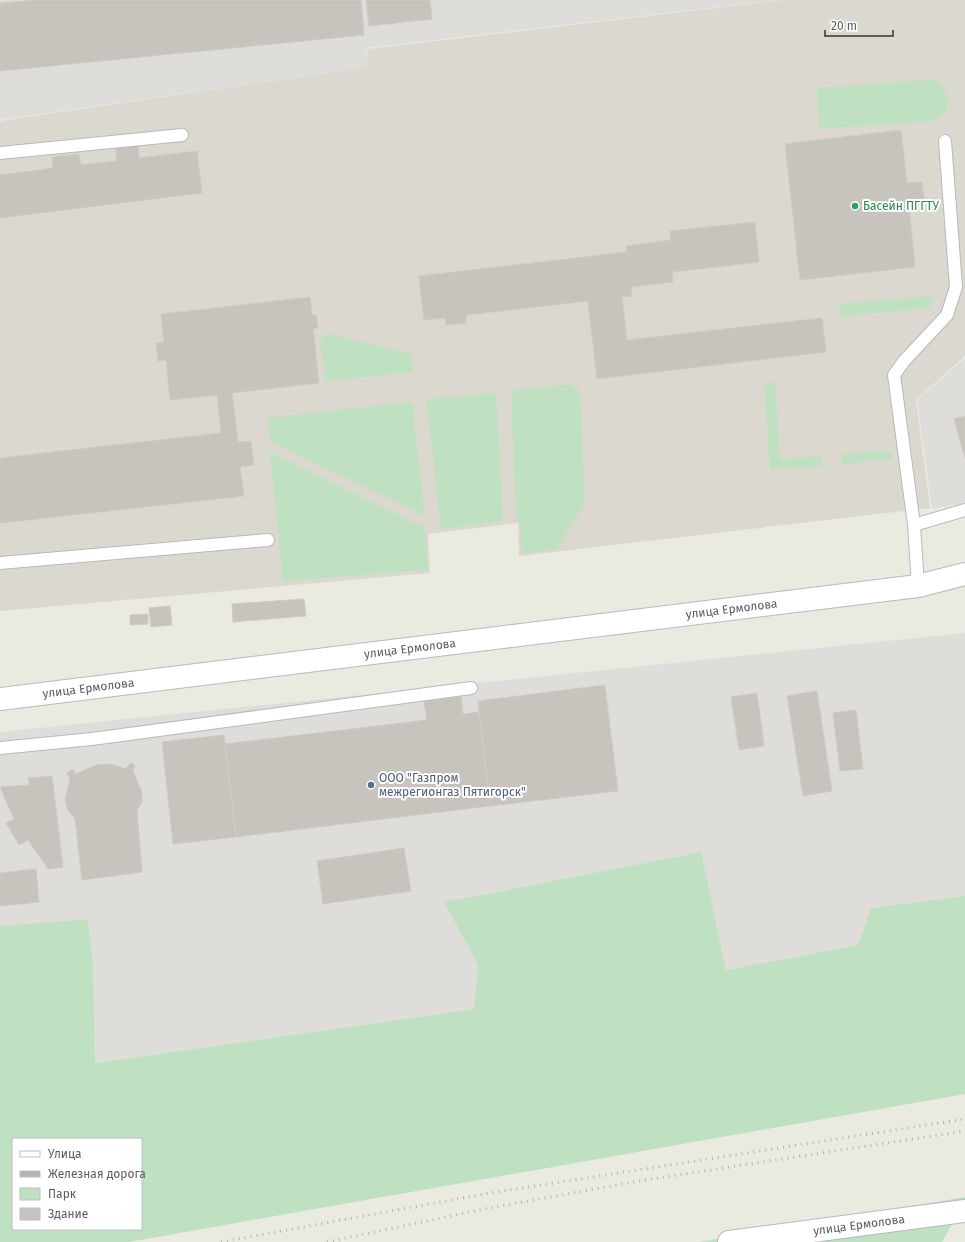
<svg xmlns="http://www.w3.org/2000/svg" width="965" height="1242" font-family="'Fira Sans',sans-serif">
<rect width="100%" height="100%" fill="#ebeae1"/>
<path fill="#dfddd9" d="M 0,0 L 779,0 L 366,48 L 367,67 L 0,120 Z
M 965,358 L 965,503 L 932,509 L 917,400 Z
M 965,633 L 965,896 L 871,908 L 858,945 L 726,970 L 700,852 L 444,902 L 478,965 L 474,1009 L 95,1063 L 93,962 L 88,919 L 0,926 L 0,732 Z"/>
<path fill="#dbd9cf" d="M 783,0 L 965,0 L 965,356 L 916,400 L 930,508 L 519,556 L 518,523 L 428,534 L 430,573 L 0,611 L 0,121 L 367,67 L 367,49 Z"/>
<path fill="#bfe1c1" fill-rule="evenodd" d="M 930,80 C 952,84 955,113 933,121 L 819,129 L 817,88 Z
M 929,296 L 932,300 L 930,308 L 840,316 L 839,304 Z
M 325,333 L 411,354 L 413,372 L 326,381 L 320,343 Z
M 775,382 L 780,459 L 821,456 L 822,466 L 770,470 L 764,383 Z
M 571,384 L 580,391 L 585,503 L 557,549 L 521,554 L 520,521 L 516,521 L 511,391 Z
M 496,393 L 503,521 L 441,529 L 426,399 Z
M 412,402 L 425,516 L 270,441 L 267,418 Z
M 884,450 L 892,452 L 892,459 L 842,464 L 841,454 Z
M 270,452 L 425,528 L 428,570 L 283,581 Z
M 701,852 L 726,970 L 858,945 L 871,908 L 965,896 L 965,1094 L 129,1242 L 0,1242 L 0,926 L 88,919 L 93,962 L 95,1063 L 474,1009 L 478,965 L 444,902 ZM 13,1139 L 141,1139 L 141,1229 L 13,1229 Z
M 965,1197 L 965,1214 L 959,1212 L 942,1242 L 698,1242 Z"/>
<path fill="#c7c4be" stroke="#cfcbc0" d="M 35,0 L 361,0 L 364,35 L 0,71 L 0,3 Z
M 366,0 L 430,0 L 432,19 L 369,26 Z
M 901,130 L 907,183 L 922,182 L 925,205 L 909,207 L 915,267 L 800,280 L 785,144 Z
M 138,143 L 139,158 L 197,151 L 202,193 L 0,218 L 0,175 L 53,168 L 52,157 L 79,154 L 81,165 L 117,161 L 115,145 Z
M 755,222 L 759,262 L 672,272 L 673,282 L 631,287 L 632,296 L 622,297 L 627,340 L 822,318 L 826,352 L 597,379 L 588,301 L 466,315 L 466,323 L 446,325 L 445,318 L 424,320 L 419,276 L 627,252 L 626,246 L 671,240 L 670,231 Z
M 310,297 L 312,315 L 316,315 L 317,323 L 318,328 L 313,329 L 319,383 L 232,393 L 238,442 L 251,441 L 254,465 L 240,467 L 244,496 L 0,523 L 0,458 L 221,433 L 217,395 L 170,400 L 166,360 L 158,361 L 156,343 L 164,342 L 161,314 Z
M 965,416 L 965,458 L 954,419 Z
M 304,599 L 306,616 L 233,622 L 232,604 Z
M 170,606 L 172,625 L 151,627 L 149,608 Z
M 148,614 L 148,624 L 130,625 L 130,615 Z
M 605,685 L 618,791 L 490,806 L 478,701 Z
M 817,691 L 832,791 L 803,796 L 787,696 Z
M 757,693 L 764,746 L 739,750 L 731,697 Z
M 461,697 L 463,714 L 479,712 L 490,806 L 236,837 L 225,744 L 427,720 L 424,701 Z
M 856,710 L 863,769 L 840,771 L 833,713 Z
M 224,735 L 236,837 L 173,844 L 162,742 Z
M 130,763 L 135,765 L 133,771 L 142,792 L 142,802 L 137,810 L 142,872 L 82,880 L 75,818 L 68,811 L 65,800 L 70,779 L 67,773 L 72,769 L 76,774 L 96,765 L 105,764 L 115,765 L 126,769 Z
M 52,776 L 63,867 L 48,869 L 28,840 L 19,845 L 6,823 L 14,819 L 0,787 L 30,785 L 28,778 Z
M 404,848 L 411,891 L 323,904 L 317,861 Z
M 36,869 L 39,902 L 0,906 L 0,873 Z"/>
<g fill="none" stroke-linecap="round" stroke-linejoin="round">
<g stroke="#b7b8bd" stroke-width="14">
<path id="service" d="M 0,153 L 182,135
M 914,525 L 965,510
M 0,563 L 268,540
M 918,586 L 914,525 L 894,375 L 904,361 L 947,315 L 956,287 L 945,141
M 0,748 L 92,739 L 471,688"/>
</g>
<g stroke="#b7b8bd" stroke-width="24">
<g id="minor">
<path id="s1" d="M 729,1242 L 965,1211"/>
</g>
</g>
<g stroke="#b7b9bf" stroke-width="24">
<g id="secondary">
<path id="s2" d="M 0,699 L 918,586 L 965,574"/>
</g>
</g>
<use href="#service" stroke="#fff" stroke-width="12"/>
<use href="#minor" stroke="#fff" stroke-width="22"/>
<use href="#secondary" stroke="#fff" stroke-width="22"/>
<path stroke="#b2b3b3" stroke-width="3" stroke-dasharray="1 5" stroke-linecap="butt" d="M 221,1242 L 490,1193 L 965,1119
M 327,1242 L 489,1208 L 645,1180 L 965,1131"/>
</g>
<circle fill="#2e9e5b" stroke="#fff" stroke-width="1.5" cx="855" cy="206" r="4"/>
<circle fill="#5c6f8a" stroke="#fff" stroke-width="1.5" cx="371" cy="785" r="4"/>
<g text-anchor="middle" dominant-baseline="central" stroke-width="4" stroke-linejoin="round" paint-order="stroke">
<g font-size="12" fill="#27864d" stroke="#fff" text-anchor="start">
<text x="863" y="206">Басейн ПГГТУ</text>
</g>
<g font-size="12" fill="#5a5c61" stroke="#fff">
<text stroke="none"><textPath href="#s2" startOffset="737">улица Ермолова</textPath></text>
<text stroke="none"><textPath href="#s2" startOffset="413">улица Ермолова</textPath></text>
<text stroke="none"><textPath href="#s2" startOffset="89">улица Ермолова</textPath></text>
<text stroke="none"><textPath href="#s1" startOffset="131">улица Ермолова</textPath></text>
</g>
<g font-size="12" fill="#4e5e75" stroke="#fff" text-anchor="start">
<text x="379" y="778">ООО "Газпром<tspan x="379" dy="14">межрегионгаз Пятигорск"</tspan></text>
</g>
</g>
<rect x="12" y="1138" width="130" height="92" fill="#ffffff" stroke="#bdbec0"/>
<rect x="20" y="1151" width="20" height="6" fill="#ffffff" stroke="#bdbec0"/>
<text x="48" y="1158" font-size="12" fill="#5a5c61">Улица</text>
<rect x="20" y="1171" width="20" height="6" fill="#b2b3b3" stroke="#bdbec0"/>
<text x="48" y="1178" font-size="12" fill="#5a5c61">Железная дорога</text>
<rect x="20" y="1188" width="20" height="12" fill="#bfe1c1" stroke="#bdbec0"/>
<text x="48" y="1198" font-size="12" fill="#5a5c61">Парк</text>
<rect x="20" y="1208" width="20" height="12" fill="#c7c4be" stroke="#bdbec0"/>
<text x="48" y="1218" font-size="12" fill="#5a5c61">Здание</text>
<path d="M825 30v6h68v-6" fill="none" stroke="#5a5c61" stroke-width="2"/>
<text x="831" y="30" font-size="12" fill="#5a5c61" stroke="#ffffff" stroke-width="3" paint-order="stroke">20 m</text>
</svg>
